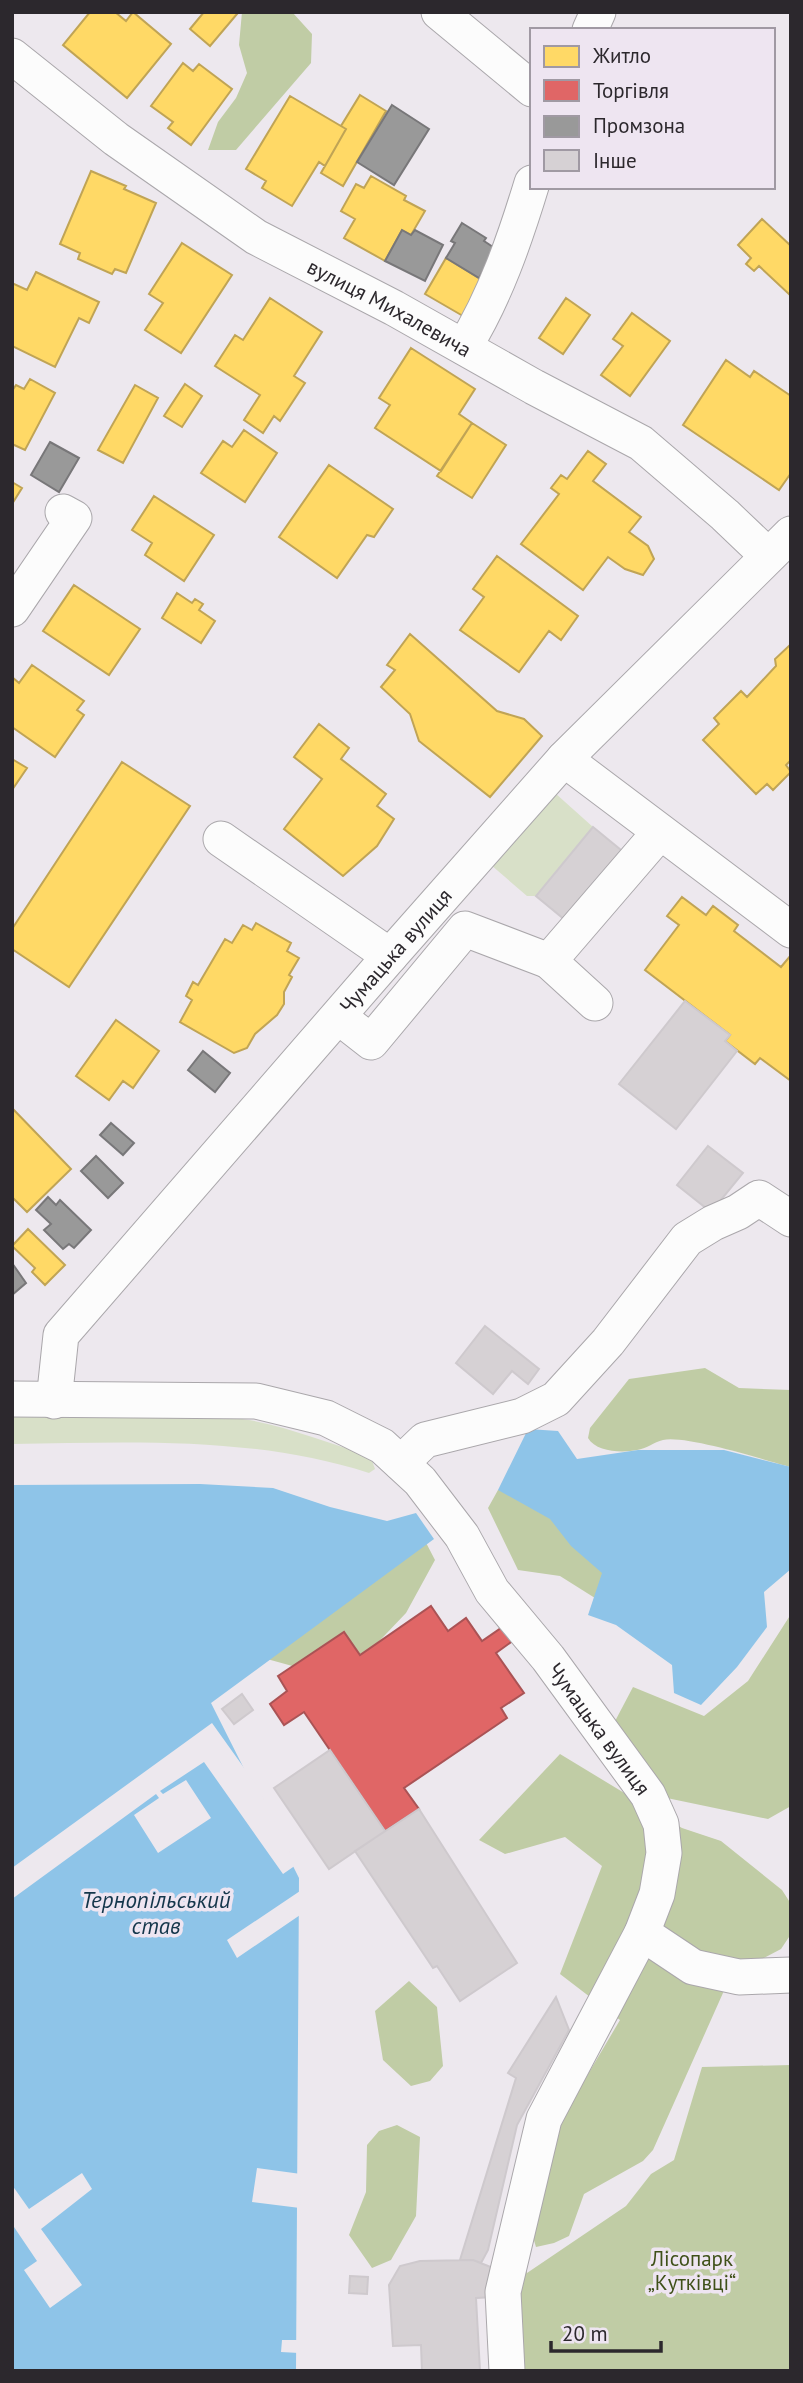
<svg xmlns="http://www.w3.org/2000/svg" width="803" height="2383" font-family="'PT Sans',sans-serif">
<rect width="100%" height="100%" fill="#ede8ee"/>
<path fill="#d8e0c8" d="M 555,793 L 593,827 L 536,896 L 527,896 L 491,865 Z
M 12,1411 C 88,1412 167,1408 242,1419 C 286,1425 327,1444 370,1455 L 375,1469 L 369,1473 C 254,1436 132,1442 12,1444 Z"/>
<path fill="#c0cca5" d="M 242,12 L 293,13 L 312,34 L 311,63 L 236,150 L 208,150 L 218,122 L 236,98 L 247,73 L 239,45 Z
M 705,1368 L 739,1388 L 791,1390 L 791,1467 C 764,1460 686,1435 663,1440 C 654,1442 646,1449 637,1450 C 622,1453 596,1452 588,1438 L 590,1428 L 629,1379 Z
M 519,1488 L 621,1561 L 614,1610 L 560,1576 L 518,1570 L 488,1508 L 498,1490 Z
M 422,1535 L 435,1560 L 406,1613 L 365,1656 L 296,1667 L 267,1659 Z
M 791,1614 L 791,1806 L 768,1819 L 662,1797 L 613,1725 L 633,1687 L 704,1716 L 748,1681 Z
M 560,1754 L 682,1828 L 721,1841 L 782,1890 L 791,1904 L 791,1934 L 781,1949 L 731,1975 L 653,2150 L 643,2161 L 584,2194 L 569,2236 L 554,2243 L 536,2247 L 530,2227 L 552,2135 L 620,2020 L 560,1974 L 602,1866 L 565,1837 L 505,1854 L 479,1840 Z
M 409,1981 L 437,2007 L 443,2066 L 430,2081 L 411,2086 L 383,2060 L 375,2011 Z
M 791,2065 L 791,2371 L 517,2371 L 511,2327 L 525,2262 L 527,2273 L 626,2206 L 651,2174 L 674,2160 L 702,2067 Z
M 397,2125 L 420,2137 L 416,2216 L 391,2260 L 372,2268 L 349,2235 L 366,2192 L 367,2145 L 379,2131 Z"/>
<path fill="#8ec4e8" d="M 528,1429 L 558,1431 L 577,1459 L 638,1450 L 724,1450 L 791,1467 L 791,1569 L 764,1592 L 767,1627 L 737,1667 L 701,1705 L 674,1693 L 672,1665 L 616,1625 L 588,1615 L 602,1573 L 571,1546 L 550,1519 L 498,1490 Z
M 200,1484 L 273,1488 L 330,1507 L 387,1521 L 416,1513 L 434,1539 L 211,1703 L 299,1878 L 296,2371 L 12,2371 L 12,1485 Z"/>
<path fill="#ede8ee" d="M 212,1723 L 257,1786 L 296,1865 L 283,1874 L 204,1762 L 160,1791 L 163,1794 L 186,1780 L 211,1818 L 158,1853 L 134,1815 L 159,1798 L 156,1794 L 12,1899 L 12,1868 Z
M 303,1889 L 303,1913 L 237,1958 L 227,1940 Z
M 257,2168 L 301,2174 L 300,2208 L 252,2202 Z
M 82,2173 L 92,2189 L 41,2229 L 82,2285 L 50,2308 L 24,2270 L 37,2261 L 12,2224 L 12,2185 L 29,2209 Z
M 282,2340 L 299,2340 L 299,2353 L 281,2352 Z"/>
<path fill="#ffd966" stroke="#c0a455" stroke-width="2" d="M 90,12 L 115,12 L 126,21 L 133,12 L 171,44 L 127,98 L 63,45 Z
M 204,12 L 235,12 L 237,14 L 210,46 L 190,29 Z
M 183,63 L 193,71 L 199,64 L 232,89 L 191,145 L 168,128 L 173,122 L 151,106 Z
M 360,95 L 386,111 L 343,186 L 321,173 L 346,129 L 341,126 Z
M 290,96 L 346,129 L 325,166 L 319,162 L 292,206 L 262,188 L 266,181 L 246,169 Z
M 91,171 L 126,186 L 124,189 L 156,203 L 126,273 L 115,269 L 112,274 L 78,259 L 80,253 L 60,244 Z
M 371,176 L 406,196 L 404,200 L 425,211 L 411,235 L 402,230 L 385,261 L 344,238 L 355,219 L 341,211 L 356,184 L 364,188 Z
M 762,219 L 791,246 L 791,296 L 759,266 L 754,271 L 746,264 L 751,258 L 738,245 Z
M 182,243 L 232,275 L 181,353 L 145,330 L 163,303 L 149,294 Z
M 446,258 L 484,281 L 463,316 L 425,294 Z
M 36,272 L 99,302 L 89,323 L 79,318 L 55,367 L 12,346 L 12,283 L 27,290 Z
M 270,298 L 322,332 L 294,376 L 305,383 L 280,421 L 274,416 L 263,433 L 244,420 L 260,395 L 215,366 L 235,335 L 243,340 Z
M 566,298 L 590,315 L 563,354 L 539,338 Z
M 632,313 L 670,341 L 630,396 L 601,375 L 623,346 L 613,339 Z
M 411,348 L 475,389 L 459,414 L 472,423 L 441,471 L 375,428 L 390,405 L 379,398 Z
M 726,360 L 750,377 L 754,371 L 791,396 L 791,473 L 779,490 L 683,425 Z
M 30,379 L 55,393 L 25,450 L 12,444 L 12,391 L 16,385 L 24,389 Z
M 185,384 L 202,396 L 182,427 L 164,416 Z
M 135,385 L 158,398 L 123,463 L 98,450 Z
M 472,423 L 506,445 L 472,498 L 437,476 Z
M 244,430 L 277,453 L 245,502 L 201,473 L 223,441 L 232,447 Z
M 588,451 L 606,464 L 593,481 L 641,517 L 629,532 L 648,546 L 654,559 L 643,575 L 625,569 L 608,557 L 583,590 L 521,544 L 559,494 L 551,488 L 561,475 L 567,479 Z
M 329,465 L 393,509 L 374,537 L 367,535 L 337,578 L 279,537 Z
M 12,482 L 22,488 L 12,504 Z
M 154,496 L 214,535 L 184,581 L 145,555 L 152,543 L 132,530 Z
M 497,556 L 578,616 L 561,640 L 549,631 L 519,672 L 460,630 L 484,597 L 473,589 Z
M 74,585 L 140,629 L 109,675 L 43,631 Z
M 177,593 L 192,603 L 195,599 L 203,604 L 199,610 L 215,621 L 201,643 L 162,618 Z
M 410,634 L 497,711 L 524,719 L 542,736 L 490,797 L 419,741 L 410,714 L 381,687 L 395,670 L 387,665 Z
M 791,644 L 791,760 L 786,765 L 791,772 L 773,790 L 767,784 L 756,794 L 703,740 L 719,724 L 714,718 L 741,691 L 747,697 L 776,666 L 775,659 Z
M 32,665 L 84,701 L 77,710 L 84,715 L 55,757 L 12,727 L 12,677 L 19,683 Z
M 319,724 L 349,748 L 341,759 L 386,794 L 377,806 L 394,819 L 377,846 L 343,876 L 284,829 L 322,779 L 294,757 Z
M 12,759 L 27,768 L 12,790 Z
M 122,762 L 190,806 L 69,987 L 12,949 L 12,929 Z
M 682,897 L 706,915 L 713,906 L 738,925 L 734,931 L 781,967 L 791,955 L 791,1081 L 760,1058 L 755,1064 L 725,1041 L 730,1035 L 645,970 L 679,925 L 667,916 Z
M 256,923 L 291,943 L 287,951 L 299,958 L 289,975 L 292,977 L 284,992 L 284,1004 L 277,1015 L 255,1034 L 247,1048 L 234,1053 L 180,1022 L 192,1000 L 186,996 L 193,982 L 198,985 L 225,939 L 232,943 L 243,925 L 252,930 Z
M 116,1020 L 159,1051 L 133,1088 L 123,1081 L 109,1100 L 76,1076 Z
M 12,1108 L 71,1169 L 27,1212 L 12,1197 Z
M 28,1229 L 65,1265 L 45,1285 L 32,1272 L 35,1268 L 12,1246 Z"/>
<path fill="#e06666" stroke="#aa5355" stroke-width="2" d="M 431,1606 L 448,1631 L 466,1618 L 482,1641 L 504,1626 L 514,1640 L 496,1653 L 524,1693 L 501,1708 L 507,1718 L 404,1788 L 419,1809 L 385,1831 L 304,1712 L 284,1725 L 270,1704 L 287,1691 L 278,1676 L 344,1632 L 360,1655 Z"/>
<path fill="#999" stroke="#787779" stroke-width="2" d="M 392,105 L 429,129 L 394,185 L 357,162 Z
M 462,223 L 486,238 L 484,241 L 496,249 L 479,278 L 446,258 L 455,243 L 451,241 Z
M 402,230 L 411,235 L 415,230 L 443,245 L 425,281 L 385,261 Z
M 50,442 L 79,458 L 59,492 L 31,475 Z
M 203,1051 L 230,1073 L 215,1092 L 188,1070 Z
M 111,1123 L 134,1143 L 123,1155 L 100,1135 Z
M 96,1156 L 123,1183 L 108,1198 L 81,1171 Z
M 48,1197 L 56,1205 L 60,1200 L 91,1230 L 74,1248 L 69,1244 L 63,1249 L 44,1230 L 51,1224 L 36,1210 Z
M 12,1263 L 26,1283 L 12,1295 Z"/>
<path fill="#d6d1d4" stroke="#cec9cd" stroke-width="2" d="M 593,827 L 627,855 L 570,924 L 536,896 Z
M 685,1001 L 730,1035 L 725,1041 L 737,1051 L 676,1129 L 619,1084 Z
M 708,1146 L 743,1173 L 711,1212 L 677,1185 Z
M 485,1326 L 539,1369 L 528,1384 L 512,1371 L 493,1394 L 456,1363 Z
M 242,1694 L 253,1710 L 234,1724 L 222,1709 Z
M 330,1750 L 385,1831 L 329,1869 L 274,1788 Z
M 419,1809 L 517,1963 L 460,2001 L 437,1966 L 433,1968 L 355,1851 Z
M 556,1997 L 569,2030 L 517,2125 L 488,2250 L 481,2263 L 473,2260 L 460,2260 L 516,2078 L 508,2073 Z
M 473,2260 L 493,2268 L 494,2297 L 476,2298 L 480,2371 L 422,2371 L 421,2345 L 393,2346 L 389,2285 L 400,2266 L 420,2261 Z
M 350,2276 L 368,2277 L 367,2294 L 349,2293 Z"/>
<g fill="none" stroke-linecap="round" stroke-linejoin="round">
<g stroke="#aaa7ab" stroke-width="37">
<g id="minor">
<path d="M 439,12 L 532,89"/>
<path d="M 590,30 L 598,12"/>
<path id="s1" d="M 12,56 L 116,139 L 256,237 L 394,308 L 534,387 L 641,443 L 725,515 L 768,556"/>
<path d="M 464,347 C 495,297 515,239 532,183"/>
<path d="M 12,609 L 74,518 L 63,512"/>
<path d="M 564,759 L 791,930"/>
<path d="M 221,839 L 390,956"/>
<path d="M 595,1003 L 549,961 L 660,832"/>
<path d="M 339,1017 L 371,1042 L 465,929 L 549,961"/>
<path id="s2" d="M 12,1399 L 256,1401 L 326,1418 L 382,1446 L 420,1481 L 462,1536 L 492,1591 L 548,1658 L 648,1795 L 661,1824 L 664,1853 L 657,1894 L 642,1933 L 544,2119 L 503,2292 L 507,2371"/>
<path id="s3" d="M 54,1401 L 61,1335 L 390,956 L 564,759 L 791,534"/>
<path d="M 401,1463 L 425,1440 L 522,1416 L 556,1399 L 608,1342 L 687,1239 L 713,1223 L 738,1212 L 759,1198 L 791,1219"/>
<path d="M 642,1933 L 693,1967 L 739,1977 L 791,1975"/>
</g>
</g>
<use href="#minor" stroke="#fcfcfc" stroke-width="35"/>
</g>
<g text-anchor="middle" dominant-baseline="central" stroke-width="7" stroke-linejoin="round" paint-order="stroke">
<g font-size="21" fill="#2c282d" stroke="#eee5f1">
<text stroke="none"><textPath href="#s1" startOffset="455">вулиця Михалевича</textPath></text>
<text stroke="none"><textPath href="#s3" startOffset="576">Чумацька вулиця</textPath></text>
<text stroke="none"><textPath href="#s2" startOffset="737">Чумацька вулиця</textPath></text>
</g>
<g font-size="21" fill="#3f5019" stroke="#eee5f1">
<text x="692" y="2258">Лісопарк<tspan x="692" dy="24">„Кутківці“</tspan></text>
</g>
<g font-size="23" font-style="italic" fill="#14364b" stroke="#eee5f1">
<text x="156" y="1899">Тернопільський<tspan x="156" dy="26">став</tspan></text>
</g>
</g>
<rect width="803" height="2383" fill="none" stroke="#2c282d" stroke-width="28"/>
<rect x="530" y="28" width="245" height="161" fill="#eee5f1" stroke="#a099a3" stroke-width="2"/>
<rect x="544" y="46" width="35" height="21" fill="#ffd966" stroke="#a099a3" stroke-width="2"/>
<text x="593" y="63" font-size="21" fill="#2c282d">Житло</text>
<rect x="544" y="80" width="35" height="21" fill="#e06666" stroke="#a099a3" stroke-width="2"/>
<text x="593" y="98" font-size="21" fill="#2c282d">Торгівля</text>
<rect x="544" y="116" width="35" height="21" fill="#999999" stroke="#a099a3" stroke-width="2"/>
<text x="593" y="133" font-size="21" fill="#2c282d">Промзона</text>
<rect x="544" y="150" width="35" height="21" fill="#d6d1d4" stroke="#a099a3" stroke-width="2"/>
<text x="593" y="168" font-size="21" fill="#2c282d">Інше</text>
<path d="M551 2341v10h110v-10" fill="none" stroke="#2c282d" stroke-width="3.5"/>
<text x="562" y="2341" font-size="21" fill="#2c282d" stroke="#eee5f1" stroke-width="5" paint-order="stroke">20 m</text>
</svg>
